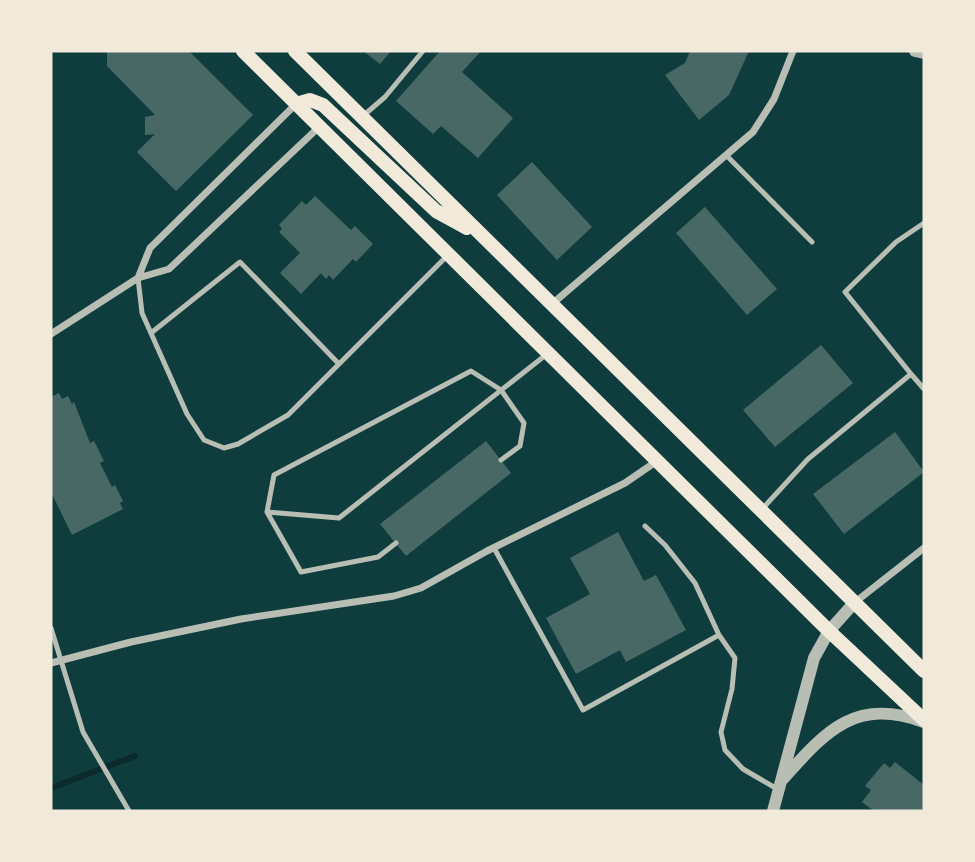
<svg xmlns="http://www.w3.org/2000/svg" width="975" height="862" font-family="'Nunito Sans',sans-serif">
<rect width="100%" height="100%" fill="#0f3d3e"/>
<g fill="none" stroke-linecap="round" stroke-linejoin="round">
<path stroke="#0a2a2b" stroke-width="6" d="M 51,788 L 135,756"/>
</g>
<path fill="#486865" d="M 107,51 L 189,51 L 253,115 L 176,191 L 137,152 L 155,134 L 145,135 L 145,117 L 155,115 L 107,66 Z
M 363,51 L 391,51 L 380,64 Z
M 440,51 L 481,51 L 462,72 L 513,118 L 478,158 L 441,126 L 433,134 L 396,101 Z
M 690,51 L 749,51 L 729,95 L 699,120 L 665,75 L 685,63 Z
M 532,162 L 592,227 L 557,260 L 497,195 Z
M 315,196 L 351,230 L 355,226 L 373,244 L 356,262 L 353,259 L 333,280 L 329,275 L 326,279 L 321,273 L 301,294 L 280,273 L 300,253 L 279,232 L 282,229 L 279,225 L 302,201 L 306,205 Z
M 705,207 L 777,289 L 747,315 L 676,233 Z
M 821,345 L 853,383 L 775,447 L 743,410 Z
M 59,393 L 62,399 L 68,396 L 72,404 L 74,402 L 90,443 L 94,441 L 104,461 L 100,463 L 112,487 L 115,485 L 123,501 L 120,503 L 123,509 L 72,535 L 51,492 L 51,397 Z
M 895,432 L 924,472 L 844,534 L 813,494 Z
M 486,441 L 511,473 L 406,556 L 380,524 Z
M 618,532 L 644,581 L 656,575 L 686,630 L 626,662 L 620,650 L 576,674 L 546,618 L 590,594 L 570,558 Z
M 895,762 L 924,785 L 924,811 L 874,811 L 862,802 L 871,790 L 865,786 L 884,763 L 890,768 Z"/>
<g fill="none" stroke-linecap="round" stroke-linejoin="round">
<path stroke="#b8beb3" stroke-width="5" d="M 364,115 L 385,97 L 423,51
M 726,155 L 812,242
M 138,278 L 142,313 L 187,414 L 204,440 L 224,448 L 238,444 L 288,415 L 448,255
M 151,333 L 240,262 L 339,364
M 911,374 L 924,389
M 763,508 L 808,459 L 911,374 L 845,292 L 896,242 L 924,223
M 267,512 L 274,475 L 471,371 L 501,390 L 524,423 L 520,446 L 501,460
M 396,543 L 378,557 L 301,572 L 267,512 L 339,518 L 547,354
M 494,548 L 583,710 L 719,635 L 695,583 L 665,545 L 645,526
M 51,628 L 83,732 L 129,811
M 719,635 L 735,658 L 732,689 L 721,732 L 725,750 L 743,769 L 779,790"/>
<path stroke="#b8beb3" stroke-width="7" d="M 138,278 L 150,248 L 296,104
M 552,304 L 753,132 L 774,99 L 793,51
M 51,334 L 138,278 L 169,269 L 319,127
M 854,603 L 924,548
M 51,663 L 131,642 L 241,619 L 394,596 L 421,588 L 487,551 L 625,483 L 657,461"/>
<path stroke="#b8beb3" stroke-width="12" d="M 915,51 L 924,53
M 783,779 C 826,731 855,697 924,722
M 773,811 L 814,658 L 829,631 L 854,603"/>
<path stroke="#f1e9da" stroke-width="14" d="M 243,51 L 829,631 L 924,720
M 295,51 L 924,671
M 296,104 L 310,100 L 323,105 L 436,211 L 467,228"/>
</g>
<rect width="975" height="862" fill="none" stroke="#f1e9da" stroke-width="105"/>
</svg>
